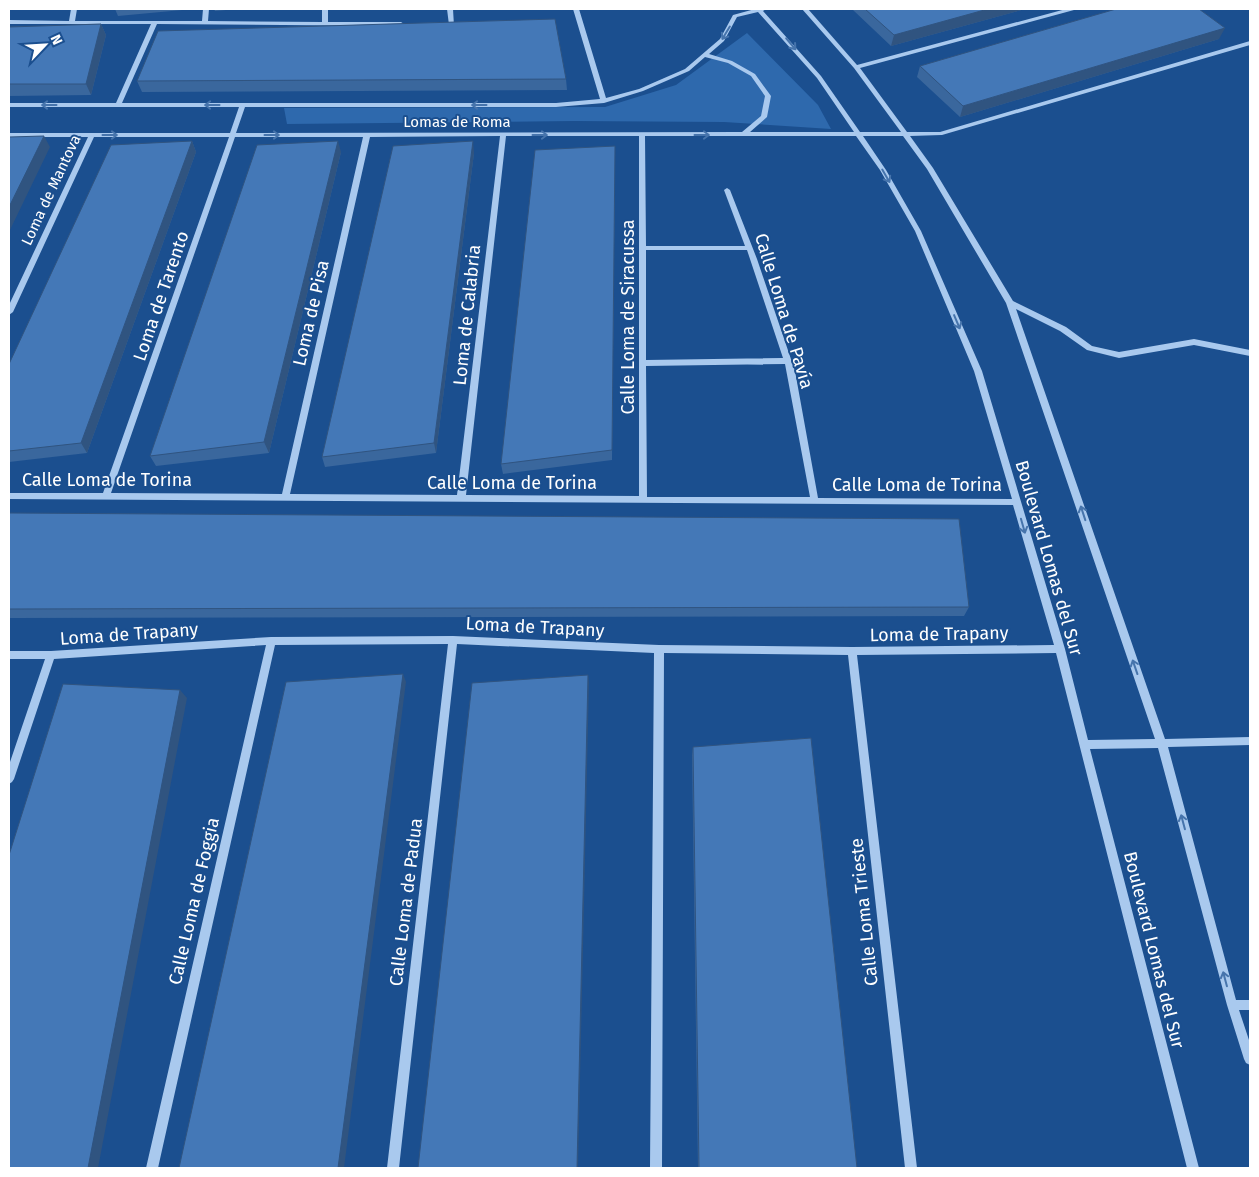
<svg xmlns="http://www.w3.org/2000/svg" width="1259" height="1177" font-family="'Fira Sans',sans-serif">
<rect width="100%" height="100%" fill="#1b4f8f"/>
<path fill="#2e69ad" d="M 747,33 L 818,105 L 831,129 L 724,122 L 574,121 L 287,124 L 284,108 L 605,107 L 676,85 Z"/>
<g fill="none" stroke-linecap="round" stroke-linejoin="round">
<path fill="#a9c9ee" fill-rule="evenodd" d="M 71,9 L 77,9 L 75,21 L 202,21 L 203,9 L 209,9 L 208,21 L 322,22 L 322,9 L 328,9 L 328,22 L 401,22 L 404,24 L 401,26 L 157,24 L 122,103 L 556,103 L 600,99 L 573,9 L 579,9 L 606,98 L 639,89 L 685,69 L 720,39 L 733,15 L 755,9 L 766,9 L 763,11 L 821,76 L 860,132 L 901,132 L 854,68 L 802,9 L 808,9 L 857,65 L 1066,9 L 1075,9 L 1074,10 L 860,68 L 907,132 L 940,132 L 1250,41 L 1250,45 L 942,135 L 910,136 L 933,168 L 1013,301 L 1066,327 L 1092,346 L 1119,352 L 1194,339 L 1250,350 L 1250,356 L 1194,345 L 1119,358 L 1087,350 L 1060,331 L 1016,309 L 1165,739 L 1250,737 L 1250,745 L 1168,747 L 1236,1000 L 1250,1000 L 1250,1010 L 1239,1010 L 1250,1043 L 1250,1065 L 1246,1063 L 1244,1059 L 1227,1005 L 1158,748 L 1090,749 L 1199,1168 L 1187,1168 L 1056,653 L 857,655 L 917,1168 L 905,1168 L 848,655 L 664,653 L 662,1168 L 650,1168 L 654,653 L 457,644 L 399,1168 L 387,1168 L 448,644 L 275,645 L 158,1168 L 146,1168 L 266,645 L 54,659 L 14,779 L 12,782 L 9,784 L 9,765 L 45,659 L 9,659 L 9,651 L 51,651 L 271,637 L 453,636 L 659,645 L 852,647 L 1054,645 L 1013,505 L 9,499 L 9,493 L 103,493 L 229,137 L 94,137 L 13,312 L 9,315 L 9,305 L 88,137 L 9,137 L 9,133 L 230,133 L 239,107 L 9,107 L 9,103 L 116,103 L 151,24 L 9,24 L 9,20 L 69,21 ZM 758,12 L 817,78 L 854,132 L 750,132 L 767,117 L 771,96 L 755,74 L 732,61 L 709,54 L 724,41 L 737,17 ZM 705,57 L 728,63 L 751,76 L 765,96 L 761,116 L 742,132 L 236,133 L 245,107 L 556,107 L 604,103 L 643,91 L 689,71 ZM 500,136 L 457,495 L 290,494 L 370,137 ZM 506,136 L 639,136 L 639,496 L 466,495 ZM 645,136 L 856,136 L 880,170 L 915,231 L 974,371 L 1012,499 L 818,498 L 795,371 L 757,259 L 730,190 L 727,188 L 724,190 L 745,246 L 646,246 ZM 863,136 L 903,136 L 927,169 L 1006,303 L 1155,739 L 1088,740 L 1065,649 L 982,371 L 921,231 L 886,170 ZM 235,137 L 363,137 L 282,494 L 111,493 ZM 646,250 L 747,250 L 783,358 L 646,360 ZM 785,364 L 810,497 L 647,497 L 646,366 Z
M 447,9 L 453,9 L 454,26 L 449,25 Z"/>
</g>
<path fill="#3a679d" d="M 115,9 L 193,9 L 118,16 Z
M 214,9 L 237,9 L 215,11 Z
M 853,9 L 1025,9 L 891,46 L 853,10 Z
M 101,24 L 106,35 L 91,95 L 9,96 L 9,27 Z
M 1219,39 L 960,117 L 917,77 L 920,66 Z
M 566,79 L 567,90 L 142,92 L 137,81 Z
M 192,141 L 196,152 L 87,453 L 9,462 L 9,364 Z
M 615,146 L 612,460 L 503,474 L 501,464 Z
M 341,152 L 269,453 L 156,466 L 150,456 Z
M 474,153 L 436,453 L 325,467 L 322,457 Z
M 9,513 L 969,607 L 964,616 L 9,618 Z
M 693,747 L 857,1168 L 698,1168 L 692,755 Z"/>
<path fill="#305480" d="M 988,9 L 1025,9 L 891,46 L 894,35 Z
M 101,24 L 106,35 L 91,95 L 86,84 Z
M 1225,28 L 1219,39 L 960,117 L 963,106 Z
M 44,136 L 50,147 L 9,232 L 9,207 Z
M 192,141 L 196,152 L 87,453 L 81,443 Z
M 338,141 L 341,152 L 269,453 L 264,442 Z
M 473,141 L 474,153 L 436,453 L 434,443 Z
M 403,674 L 406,682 L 344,1168 L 338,1168 Z
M 588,675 L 589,683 L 578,1168 L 577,1168 Z
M 180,690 L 187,698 L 98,1168 L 88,1168 Z"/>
<path fill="#4478b7" stroke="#305480" d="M 865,9 L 988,9 L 894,35 Z
M 1116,9 L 1199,9 L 1225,28 L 963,106 L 920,66 Z
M 555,19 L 566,79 L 137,81 L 158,31 Z
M 101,24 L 86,84 L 9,84 L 9,27 Z
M 44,136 L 9,207 L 9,137 Z
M 192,141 L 81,443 L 9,451 L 9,364 L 111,145 Z
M 338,141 L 264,442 L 150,456 L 257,145 Z
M 473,141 L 434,443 L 322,457 L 393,146 Z
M 615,146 L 612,450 L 501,464 L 535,150 Z
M 9,513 L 959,519 L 969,607 L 9,609 Z
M 403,674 L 338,1168 L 179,1168 L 286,682 Z
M 588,675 L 577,1168 L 418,1168 L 472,683 Z
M 63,684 L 180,690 L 88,1168 L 9,1168 L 9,855 Z
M 811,738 L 857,1168 L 699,1168 L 693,747 Z"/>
<defs><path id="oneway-shaft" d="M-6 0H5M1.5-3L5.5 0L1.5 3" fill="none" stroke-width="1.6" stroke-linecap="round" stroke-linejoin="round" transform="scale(1.25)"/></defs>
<g stroke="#4674ac">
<use href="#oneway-shaft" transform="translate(726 33) rotate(121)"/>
<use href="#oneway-shaft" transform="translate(791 44) rotate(50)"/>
<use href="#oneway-shaft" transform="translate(49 105) rotate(-180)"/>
<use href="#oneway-shaft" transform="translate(212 105) rotate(180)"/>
<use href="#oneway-shaft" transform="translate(479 105) rotate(180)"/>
<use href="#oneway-shaft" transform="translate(110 135)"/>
<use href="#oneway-shaft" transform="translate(272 135)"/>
<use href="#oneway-shaft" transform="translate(540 135)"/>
<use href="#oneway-shaft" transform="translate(702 135)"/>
<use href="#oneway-shaft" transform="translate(886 176) rotate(60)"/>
<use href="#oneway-shaft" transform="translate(957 322) rotate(67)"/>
<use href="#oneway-shaft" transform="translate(1083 513) rotate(-108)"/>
<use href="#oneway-shaft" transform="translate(1023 526) rotate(74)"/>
<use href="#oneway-shaft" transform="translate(1135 667) rotate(-109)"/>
<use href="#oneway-shaft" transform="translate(1183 822) rotate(-105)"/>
<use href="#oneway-shaft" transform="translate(1225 979) rotate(-105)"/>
</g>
<g text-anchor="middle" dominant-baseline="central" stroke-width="4" stroke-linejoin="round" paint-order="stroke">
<g font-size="15" fill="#fff" stroke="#1b4f8f">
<text x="457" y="122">Lomas de Roma</text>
<text transform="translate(51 190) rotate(-65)">Loma de Mantova</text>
</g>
<g font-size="18" fill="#fff" stroke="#1b4f8f">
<text transform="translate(161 296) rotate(-71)">Loma de Tarento</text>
<text transform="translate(784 311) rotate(73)">Calle Loma de Pavía</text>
<text transform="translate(311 313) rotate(-77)">Loma de Pisa</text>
<text transform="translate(467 315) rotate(-84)">Loma de Calabria</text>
<text transform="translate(628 317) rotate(-90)">Calle Loma de Siracussa</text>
<text x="107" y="480">Calle Loma de Torina</text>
<text x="512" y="483">Calle Loma de Torina</text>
<text x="917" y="485">Calle Loma de Torina</text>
<text transform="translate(1049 558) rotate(74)">Boulevard Lomas del Sur</text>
<text transform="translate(535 627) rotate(3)">Loma de Trapany</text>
<text transform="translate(129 634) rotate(-4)">Loma de Trapany</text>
<text transform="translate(939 634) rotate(-1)">Loma de Trapany</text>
<text transform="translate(194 901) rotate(-77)">Calle Loma de Foggia</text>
<text transform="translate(406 902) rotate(-83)">Calle Loma de Padua</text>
<text transform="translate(864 912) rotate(-96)">Calle Loma Trieste</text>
<text transform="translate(1154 950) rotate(76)">Boulevard Lomas del Sur</text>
</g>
</g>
<rect width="1259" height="1177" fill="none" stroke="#ffffff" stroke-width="20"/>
<g transform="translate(45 45) rotate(65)" stroke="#1b4f8f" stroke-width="4" paint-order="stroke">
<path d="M0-4L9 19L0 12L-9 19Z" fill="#ffffff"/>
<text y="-8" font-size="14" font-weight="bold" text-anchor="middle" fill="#ffffff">N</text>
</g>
</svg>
